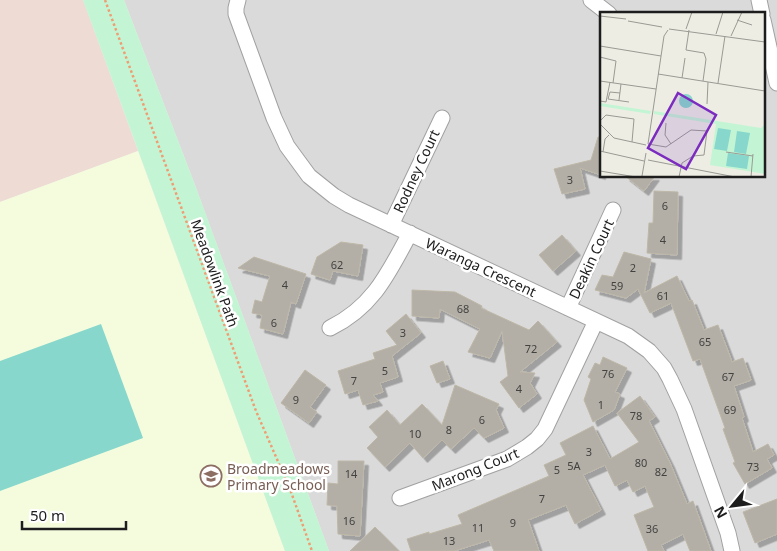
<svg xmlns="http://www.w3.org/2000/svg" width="777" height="551" font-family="'Noto Sans',sans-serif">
<defs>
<filter id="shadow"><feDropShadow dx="4.5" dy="4.5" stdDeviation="0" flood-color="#0004"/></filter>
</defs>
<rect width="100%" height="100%" fill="#edede4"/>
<path fill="#dbdada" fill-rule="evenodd" d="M 124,0 L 777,0 L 777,551 L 329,551 L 195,185 ZM 601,14 L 763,14 L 763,176 L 601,176 Z"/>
<path fill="#eddbd4" d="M 0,0 L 83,0 L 138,151 L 0,202 Z"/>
<path fill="#f5fcde" d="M 138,151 L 285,551 L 0,551 L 0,202 Z"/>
<path fill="#c3f5d4" d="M 83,0 L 124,0 L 195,185 L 329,551 L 285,551 Z"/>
<path fill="#87d7cc" d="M 101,324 L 143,438 L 0,491 L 0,361 Z"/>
<path fill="#b3afa7" stroke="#beb7a7" filter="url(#shadow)" d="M 598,137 L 601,137 L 601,175 L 580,168 L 585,189 L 562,194 L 554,169 L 591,160 Z
M 625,176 L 655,176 L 644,191 Z
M 654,191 L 678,192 L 677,255 L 647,253 L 649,223 L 653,223 Z
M 562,235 L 576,251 L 553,271 L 539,255 Z
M 341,242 L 363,245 L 358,276 L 333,271 L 330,280 L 311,274 L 317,257 Z
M 624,252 L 651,259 L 644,293 L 677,276 L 689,301 L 692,300 L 704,330 L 718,325 L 732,362 L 743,358 L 751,380 L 734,386 L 744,417 L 742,418 L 753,452 L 768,444 L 774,455 L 767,459 L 772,468 L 745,484 L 733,463 L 735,462 L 723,429 L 725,428 L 700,359 L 693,361 L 671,303 L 650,313 L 638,289 L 626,298 L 595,290 L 602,275 L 613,277 Z
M 254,257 L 306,274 L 296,304 L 291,302 L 283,334 L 260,328 L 262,315 L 252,313 L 255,300 L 262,302 L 270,276 L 238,268 Z
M 412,290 L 455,292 L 482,306 L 481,308 L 529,330 L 538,321 L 557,342 L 520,372 L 535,373 L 530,383 L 537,394 L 519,408 L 500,382 L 508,376 L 502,331 L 490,358 L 468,352 L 480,329 L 440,309 L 439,318 L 412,316 Z
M 406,314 L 421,333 L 392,356 L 398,377 L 380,383 L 383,392 L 373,395 L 378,401 L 363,405 L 358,390 L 345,394 L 338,371 L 375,359 L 373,353 L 397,345 L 386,331 Z
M 603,357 L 627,368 L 615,392 L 620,394 L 614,410 L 593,422 L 584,400 L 591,379 L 588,377 L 595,363 L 600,365 Z
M 443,361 L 450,379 L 437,383 L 430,366 Z
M 305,370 L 326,385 L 310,407 L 317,412 L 309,423 L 281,403 Z
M 455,385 L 499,404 L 496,410 L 504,428 L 484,438 L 474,428 L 451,449 L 442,440 L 423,458 L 410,443 L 385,467 L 367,448 L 378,437 L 369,427 L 387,410 L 400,425 L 422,404 L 442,425 Z
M 640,396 L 655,417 L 649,421 L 670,463 L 687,504 L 693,501 L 711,551 L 690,551 L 683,534 L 661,545 L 664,551 L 648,551 L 634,515 L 654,507 L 645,486 L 633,492 L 627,480 L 615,486 L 605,465 L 583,475 L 601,510 L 575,524 L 566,505 L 528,520 L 539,551 L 494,551 L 489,540 L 454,551 L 411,551 L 407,539 L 429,532 L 429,534 L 462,524 L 458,515 L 549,476 L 544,465 L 566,455 L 560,443 L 593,426 L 610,459 L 639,442 L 617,413 Z
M 338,461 L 364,461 L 360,536 L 338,534 L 337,506 L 327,505 L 328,483 L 338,484 Z
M 777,499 L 777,534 L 755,543 L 743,512 Z
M 375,527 L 399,551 L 350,551 Z"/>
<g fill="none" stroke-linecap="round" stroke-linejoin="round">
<g stroke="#a1a1a1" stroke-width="17">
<path id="street" d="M 238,0 L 236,8 L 236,14 L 274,118 L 287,146 L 309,176 L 334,196 L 349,205 L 628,336 L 649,351 L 664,368 L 670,379 L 684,409 L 728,533 L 732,551
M 591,0 L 609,14
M 759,0 L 762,14
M 763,20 L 777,83
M 391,225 L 442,118
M 568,308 L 613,210
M 330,328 C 373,307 388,274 410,233
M 400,498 L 507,459 L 527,447 L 537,439 L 545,429 L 596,321"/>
</g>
<path stroke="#ee9e74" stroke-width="2.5" stroke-dasharray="2.5 2.5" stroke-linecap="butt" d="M 105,0 L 256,411 L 290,489 L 312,551"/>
<use href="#street" stroke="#fff" stroke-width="15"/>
</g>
<defs>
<g id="school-ring" transform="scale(1.125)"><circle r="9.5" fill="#fff" stroke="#8d6e63" stroke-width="1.5"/><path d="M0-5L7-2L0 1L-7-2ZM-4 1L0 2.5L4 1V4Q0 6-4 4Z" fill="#8d6e63"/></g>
</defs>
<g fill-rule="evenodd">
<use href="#school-ring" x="211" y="476"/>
</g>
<g text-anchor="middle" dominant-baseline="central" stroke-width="5" stroke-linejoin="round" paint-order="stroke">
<g font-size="11" fill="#424240">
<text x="570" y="179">3</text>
<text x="665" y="205">6</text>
<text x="663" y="239">4</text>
<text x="337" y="264">62</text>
<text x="633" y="267">2</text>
<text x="285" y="284">4</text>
<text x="617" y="285">59</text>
<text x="663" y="295">61</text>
<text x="463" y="308">68</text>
<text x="274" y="322">6</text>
<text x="403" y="332">3</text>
<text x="705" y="341">65</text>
<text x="531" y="348">72</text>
<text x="385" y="370">5</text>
<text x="608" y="373">76</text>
<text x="728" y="376">67</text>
<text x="354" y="380">7</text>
<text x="519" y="388">4</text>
<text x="296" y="399">9</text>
<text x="601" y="404">1</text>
<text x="730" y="409">69</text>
<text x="636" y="415">78</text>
<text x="482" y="419">6</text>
<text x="449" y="429">8</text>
<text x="415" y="433">10</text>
<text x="589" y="451">3</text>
<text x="641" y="462">80</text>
<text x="574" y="465">5A</text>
<text x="753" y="466">73</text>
<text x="557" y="469">5</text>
<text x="661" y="471">82</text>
<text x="351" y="473">14</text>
<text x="542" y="498">7</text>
<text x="349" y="520">16</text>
<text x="513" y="522">9</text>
<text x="478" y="527">11</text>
<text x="652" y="528">36</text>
<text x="449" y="540">13</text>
</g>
<g font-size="14" fill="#1d1d1d" stroke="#fff">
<text transform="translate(416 171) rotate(-65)">Rodney Court</text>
<text transform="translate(591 259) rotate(-65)">Deakin Court</text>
<text transform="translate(481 267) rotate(25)">Waranga Crescent</text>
<text transform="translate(215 273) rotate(70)">Meadowlink Path</text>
<text transform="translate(475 469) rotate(-22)">Marong Court</text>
</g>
<g font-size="14" fill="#785e54" stroke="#fff" text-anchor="start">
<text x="227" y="468">Broadmeadows<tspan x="227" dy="16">Primary School</tspan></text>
</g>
</g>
<g transform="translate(600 12)">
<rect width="165" height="165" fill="#edede4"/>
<path d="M 0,91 L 51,99 L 50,102 L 0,94 ZM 54,99 L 161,116 L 165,112 L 165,162 L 110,153 L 116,112 L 54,102 Z" fill="#c3f5d4"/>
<path d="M79 89a7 7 0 1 1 14 0a7 7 0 1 1-14 0ZM 118,116 L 131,118 L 127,139 L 114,137 ZM 137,119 L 150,121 L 146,142 L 134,140 ZM 128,141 L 149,144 L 147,157 L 126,154 Z" fill="#87d7cc"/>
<path fill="none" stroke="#9a9a94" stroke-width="1" d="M 0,4 L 26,7M 137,8 L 152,13M 28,9 L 62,15M 69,17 L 165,30M 86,17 L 92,0M 89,18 L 86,38 L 104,41 L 106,47 L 103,69M 116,22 L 123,0M 131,24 L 142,0M 0,34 L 61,44M 0,45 L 16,49 L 13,71M 58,62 L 165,79M 82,66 L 85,46M 0,69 L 56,77M 118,71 L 125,24M 20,81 L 10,80 L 8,87 L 29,90M 19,88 L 21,72M 0,89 L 6,90 L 10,70M 107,92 L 108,70M 0,109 L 6,103 L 34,107 L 32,130M 66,111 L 65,123 L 71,132M 0,112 L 14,126 L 46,133M 48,132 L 66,135 L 91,118 L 107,119 L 104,143 L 93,144 L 82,151 L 79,165M 48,132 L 64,24 L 68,18M 0,139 L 44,149M 3,140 L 5,127 L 9,123M 126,140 L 153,144M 48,148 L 135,165M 0,159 L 36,165M 42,164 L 46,141M 151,165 L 153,142"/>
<path fill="#7b2cbf" fill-opacity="0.15" stroke="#7b2cbf" stroke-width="2.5" d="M 78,81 L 116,103 L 86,157 L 48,136 Z"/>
<rect width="165" height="165" fill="none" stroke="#1d1d1d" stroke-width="2.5"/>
</g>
<g transform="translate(732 506) rotate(241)" stroke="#ffffff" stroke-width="4" paint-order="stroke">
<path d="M0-4L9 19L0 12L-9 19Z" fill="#1d1d1d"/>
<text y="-8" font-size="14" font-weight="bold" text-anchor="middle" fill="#1d1d1d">N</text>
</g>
<path d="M22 521v8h104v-8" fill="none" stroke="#1d1d1d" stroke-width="2.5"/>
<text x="30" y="521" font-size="15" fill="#1d1d1d" stroke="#ffffff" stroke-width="4" paint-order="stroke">50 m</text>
</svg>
